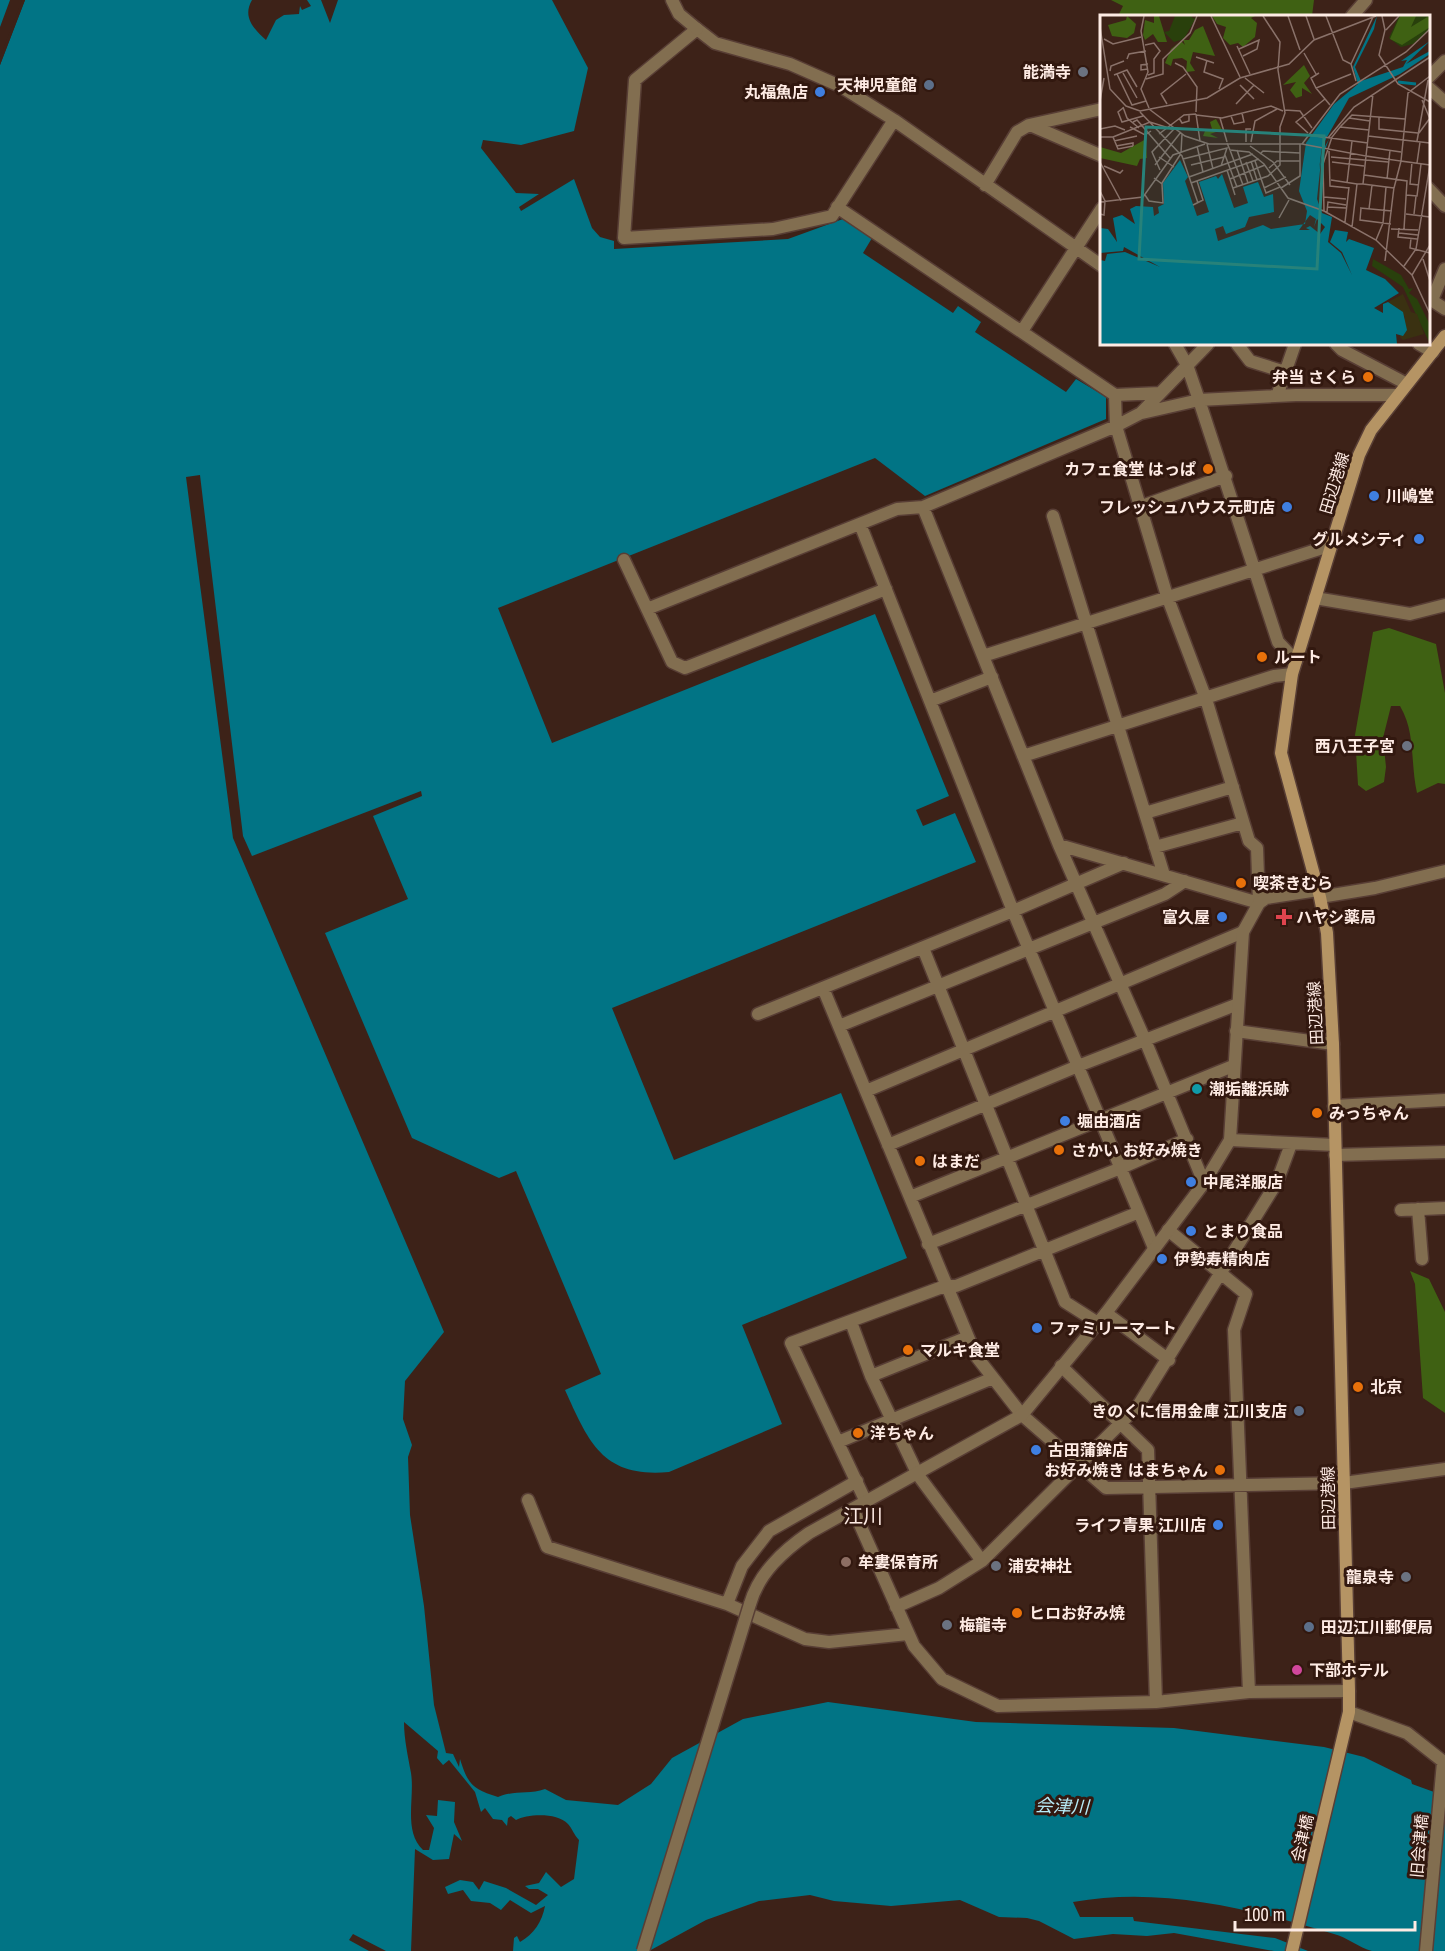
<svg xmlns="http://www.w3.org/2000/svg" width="1445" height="1951" font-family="'Archivo Narrow','Noto Sans JP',sans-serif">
<rect width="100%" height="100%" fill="#3d2218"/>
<path fill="#3f6113" d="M 1111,0 L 1314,0 L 1312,16 L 1115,16 L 1119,14 L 1123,6 Z
M 1389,628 L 1436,644 L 1445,693 L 1445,784 L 1438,783 L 1417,793 C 1410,762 1416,733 1400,706 L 1391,706 L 1383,738 L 1386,767 L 1384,782 L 1366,791 L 1358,785 L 1355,735 L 1373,632 Z
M 1410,1271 L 1429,1279 L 1445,1312 L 1445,1413 L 1423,1398 L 1415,1284 Z"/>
<path fill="#017485" d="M 0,0 L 10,0 L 0,27 Z
M 25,0 L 252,0 C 242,17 254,29 266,40 L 276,20 L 284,15 L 299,14 L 300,6 L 302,10 L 311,6 L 307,0 L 321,0 L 330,23 L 338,0 L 552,0 L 588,68 L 574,131 L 521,145 L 483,140 L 481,148 L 516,193 L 539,194 L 519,207 L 521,211 L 574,179 L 592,228 L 600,237 L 614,241 L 614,249 L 788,239 L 843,219 L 872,238 L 863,253 L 953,313 L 958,306 L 981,322 L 975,332 L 1066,392 L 1076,379 L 1106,397 L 1106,419 L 925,496 L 875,458 L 498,608 L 552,743 L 875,614 L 949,796 L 916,810 L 923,826 L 955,813 L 976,862 L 612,1008 L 674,1160 L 841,1093 L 907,1258 L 742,1325 L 782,1424 L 669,1472 C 603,1478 589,1443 565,1390 L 601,1374 L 516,1171 L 499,1178 L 412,1138 L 325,933 L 408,899 L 373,816 L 422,796 L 421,791 L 252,856 L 243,836 L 200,475 L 186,477 L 233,838 L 444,1332 L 405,1381 L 403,1419 L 412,1445 L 408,1457 L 410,1515 L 424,1606 L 434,1705 L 446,1753 L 453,1754 L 459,1767 L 460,1759 C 468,1785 473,1789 498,1797 C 514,1790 528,1795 545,1789 L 566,1800 L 618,1805 L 651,1784 L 672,1758 L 743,1719 L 828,1702 L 976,1722 L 1174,1728 L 1324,1747 L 1364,1757 L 1411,1780 L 1412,1784 L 1445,1796 L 1445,1951 C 1422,1951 1394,1951 1372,1951 C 1359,1948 1347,1937 1334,1934 C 1251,1909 1161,1886 1073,1902 L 1080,1917 L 1133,1917 L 1134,1921 L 1275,1938 L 1308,1951 L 1274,1951 L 1174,1933 L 1147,1936 L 1113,1934 L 1074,1939 L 1039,1921 L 1027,1918 L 999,1917 L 960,1900 L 891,1906 L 834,1901 L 810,1895 L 759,1901 L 706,1920 L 649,1951 L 513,1951 L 514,1938 L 517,1936 L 520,1942 C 534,1934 542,1922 545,1906 L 531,1913 L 510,1900 L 501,1910 L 490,1903 L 471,1901 L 463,1890 L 448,1894 L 445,1887 L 460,1880 L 473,1882 L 479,1890 L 484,1881 L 506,1888 L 536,1905 L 548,1895 L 538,1889 L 529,1889 L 525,1886 L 539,1883 L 546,1872 L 561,1887 L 574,1879 L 579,1840 C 574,1835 572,1828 568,1824 C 557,1812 527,1814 516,1820 L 511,1816 L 508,1818 L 507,1826 L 502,1820 L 493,1819 L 485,1808 L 481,1812 L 475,1792 L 449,1760 L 443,1765 L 437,1758 L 438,1751 L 404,1722 C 404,1739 408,1756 411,1773 C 415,1798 403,1831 423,1850 L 429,1850 L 434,1828 L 426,1815 L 437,1816 L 438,1800 L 455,1802 L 454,1822 L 462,1841 L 454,1834 L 449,1859 L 433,1860 L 415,1849 L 411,1951 L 386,1951 L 353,1934 L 349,1940 L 369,1951 L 0,1951 L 0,65 Z"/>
<path fill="#3d2218" d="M 22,0 L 25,0 L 0,65 L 0,57 Z"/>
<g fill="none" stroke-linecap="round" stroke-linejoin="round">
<g stroke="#583e35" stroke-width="15">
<path id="minor" d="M 1352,16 L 1366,0
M 1428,78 L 1445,61
M 1428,87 L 1445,102
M 894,120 L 832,216 L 773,229 L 624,238 L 635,80 L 697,29 L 715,43 L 790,64 L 840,86 L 894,120 L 1102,266
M 1030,125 L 1102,156
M 985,185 L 1017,132 L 1029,125 L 1102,109
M 1428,188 L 1445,206
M 837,207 L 1115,395 L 1160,393
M 1428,298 L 1445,309
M 1432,300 L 1445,269
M 1022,331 L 1102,208
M 1175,344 L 1187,365 L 1199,400 L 1278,642 L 1296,661
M 1237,344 L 1250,361 L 1285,372
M 1336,344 L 1342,350 L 1407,384
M 1419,344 L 1433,352
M 1277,396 L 1295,344
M 1142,413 L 1199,400 L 1296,395 L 1397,395
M 1142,506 L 1226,476
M 923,507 L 1059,845 L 1145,1040 L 1204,1183
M 1053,516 L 1164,875
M 860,524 L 1013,911 L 1154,1248
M 624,560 L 672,662 L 685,668 L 886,589
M 1315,598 L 1410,614 L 1445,605
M 647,609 L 897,509 L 923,507 L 1116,426 L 1141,413 L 1208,344
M 983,656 L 1332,545
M 930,701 L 992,677
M 1023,756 L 1274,676 L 1292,674
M 1145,813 L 1233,787
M 1059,845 L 1259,903 L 1257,848 L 1249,841 L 1206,699 L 1167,596 L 1116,426 L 1115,395
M 1155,847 L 1243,823
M 1320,897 L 1375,888 L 1445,871
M 923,948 L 1065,1302 L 1098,1323
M 823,988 L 976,1356 L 1022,1415 L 1106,1488 L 1344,1483 L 1445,1469
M 758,1014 L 1013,911 L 1124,863
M 839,1026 L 1165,894 L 1185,881
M 1236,1031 L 1333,1044
M 866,1091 L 1243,932
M 1334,1106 L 1445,1100
M 1230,1140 L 1335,1145
M 888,1145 L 1078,1066 L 1238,1004
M 910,1197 L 1233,1066
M 1418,1209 L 1422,1259
M 1401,1210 L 1445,1208
M 1168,1230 L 1246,1294 L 1234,1330 L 1249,1692
M 928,1244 L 1121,1168 L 1187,1139
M 1106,1313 L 1169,1360
M 851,1322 L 871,1376 L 918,1475 L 982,1561
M 1061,1366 L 1148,1450 L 1156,1702
M 871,1376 L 968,1337
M 838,1442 L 993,1378
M 857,1481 L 769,1531 L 742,1566 L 727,1604 L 805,1639 L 829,1642 L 908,1634
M 528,1500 L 547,1547 L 727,1604
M 866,1502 L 791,1343 L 945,1286 L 956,1286 L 1137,1213
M 853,1509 L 914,1646 L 942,1679 L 998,1706 L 1156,1702 L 1249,1692 L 1349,1691
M 896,1607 L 939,1588 L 982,1561 L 1138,1406 L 1277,1182 L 1291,1144
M 1349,1712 L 1407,1733 L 1445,1763
M 1426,1951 L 1443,1762"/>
</g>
<g stroke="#583e35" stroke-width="15">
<path id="tertiary" d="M 672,0 L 679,14 L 697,29
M 1335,1155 L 1445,1152
M 750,1604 C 759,1573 783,1551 809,1533 L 1022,1415 L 1106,1313 L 1204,1183 L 1230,1140 L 1243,932 L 1259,903 L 1266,898 L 1318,890"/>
</g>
<g stroke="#583e35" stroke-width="15">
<path id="secondary" d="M 1292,1951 L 1349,1712 L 1349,1691 L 1333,1044 L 1327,933 L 1320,897 L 1281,753 L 1292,674 L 1359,455 L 1371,430 L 1445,336"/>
</g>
<use href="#minor" stroke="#826e50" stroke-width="12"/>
<use href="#tertiary" stroke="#826e50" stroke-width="12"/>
<use href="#secondary" stroke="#b59464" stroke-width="12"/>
<g stroke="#583e35" stroke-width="15" stroke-linecap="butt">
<path id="tertiary-bridge" d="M 643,1951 L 750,1604"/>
</g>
<use href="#tertiary-bridge" stroke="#826e50" stroke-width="12"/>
</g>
<g fill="#6b7280" stroke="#32180f" stroke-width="2">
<circle cx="1083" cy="72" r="6"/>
<circle cx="1407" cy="746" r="6"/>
<circle cx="996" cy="1566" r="6"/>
<circle cx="1406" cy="1577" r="6"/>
<circle cx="947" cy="1625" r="6"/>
</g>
<g fill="#5c6f8a" stroke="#32180f" stroke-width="2">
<circle cx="929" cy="85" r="6"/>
<circle cx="1299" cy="1411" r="6"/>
<circle cx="1309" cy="1627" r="6"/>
</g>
<g fill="#3f7fe0" stroke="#32180f" stroke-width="2">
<circle cx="820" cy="92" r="6"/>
<circle cx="1374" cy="496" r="6"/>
<circle cx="1287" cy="507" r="6"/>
<circle cx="1419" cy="539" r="6"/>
<circle cx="1222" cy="917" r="6"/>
<circle cx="1065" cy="1121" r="6"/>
<circle cx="1191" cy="1182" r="6"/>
<circle cx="1191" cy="1231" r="6"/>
<circle cx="1162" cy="1259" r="6"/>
<circle cx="1037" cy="1328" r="6"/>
<circle cx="1036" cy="1450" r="6"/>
<circle cx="1218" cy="1525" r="6"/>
</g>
<g fill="#e8710a" stroke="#32180f" stroke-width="2">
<circle cx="1368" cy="377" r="6"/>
<circle cx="1208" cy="469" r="6"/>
<circle cx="1262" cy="657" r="6"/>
<circle cx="1241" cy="883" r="6"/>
<circle cx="1317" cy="1113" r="6"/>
<circle cx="1059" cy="1150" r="6"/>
<circle cx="920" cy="1161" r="6"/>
<circle cx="908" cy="1350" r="6"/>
<circle cx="1358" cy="1387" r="6"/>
<circle cx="858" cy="1433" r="6"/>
<circle cx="1220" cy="1470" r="6"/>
<circle cx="1017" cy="1613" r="6"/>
</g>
<path fill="#e0444e" stroke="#32180f" stroke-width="2" d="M1281 908h6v6h6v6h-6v6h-6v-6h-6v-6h6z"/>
<circle fill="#0f9aa8" stroke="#32180f" stroke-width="2" cx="1197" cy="1089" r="6"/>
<circle fill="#8d6e63" stroke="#32180f" stroke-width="2" cx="846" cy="1562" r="6"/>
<circle fill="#d1479c" stroke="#32180f" stroke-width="2" cx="1297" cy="1670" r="6"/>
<g text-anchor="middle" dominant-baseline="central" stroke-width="6" stroke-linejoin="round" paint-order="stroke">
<g font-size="16" font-weight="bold" fill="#feebe4" stroke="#32180f" text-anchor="start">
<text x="1071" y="72" text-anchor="end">能満寺</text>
<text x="917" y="85" text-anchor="end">天神児童館</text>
<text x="808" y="92" text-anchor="end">丸福魚店</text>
<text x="1356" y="377" text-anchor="end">弁当 さくら</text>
<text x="1196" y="469" text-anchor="end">カフェ食堂 はっぱ</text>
<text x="1386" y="496">川嶋堂</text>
<text x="1275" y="507" text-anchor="end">フレッシュハウス元町店</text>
<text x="1407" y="539" text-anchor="end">グルメシティ</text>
<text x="1274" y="657">ルート</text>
<text x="1395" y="746" text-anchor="end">西八王子宮</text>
<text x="1253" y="883">喫茶きむら</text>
<text x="1210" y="917" text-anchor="end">富久屋</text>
<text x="1296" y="917">ハヤシ薬局</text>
<text x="1209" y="1089">潮垢離浜跡</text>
<text x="1329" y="1113">みっちゃん</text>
<text x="1077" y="1121">堀由酒店</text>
<text x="1071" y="1150">さかい お好み焼き</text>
<text x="932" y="1161">はまだ</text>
<text x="1203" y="1182">中尾洋服店</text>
<text x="1203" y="1231">とまり食品</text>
<text x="1174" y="1259">伊勢寿精肉店</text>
<text x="1049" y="1328">ファミリーマート</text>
<text x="920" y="1350">マルキ食堂</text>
<text x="1370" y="1387">北京</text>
<text x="1287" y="1411" text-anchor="end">きのくに信用金庫 江川支店</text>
<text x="870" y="1433">洋ちゃん</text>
<text x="1048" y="1450">古田蒲鉾店</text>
<text x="1208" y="1470" text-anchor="end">お好み焼き はまちゃん</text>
<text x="1206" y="1525" text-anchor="end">ライフ青果 江川店</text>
<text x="858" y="1562">牟婁保育所</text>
<text x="1008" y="1566">浦安神社</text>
<text x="1394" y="1577" text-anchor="end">龍泉寺</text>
<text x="1029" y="1613">ヒロお好み焼</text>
<text x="959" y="1625">梅龍寺</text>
<text x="1321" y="1627">田辺江川郵便局</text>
<text x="1309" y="1670">下部ホテル</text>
</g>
<g font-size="16" fill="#feebe4" stroke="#32180f">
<text transform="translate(1334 483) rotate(-73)">田辺港線</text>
<text transform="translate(1315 1013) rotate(-93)">田辺港線</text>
<text transform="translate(1328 1498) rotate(-91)">田辺港線</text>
<text transform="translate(1302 1838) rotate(-77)">会津橋</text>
<text transform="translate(1419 1846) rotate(-85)">旧会津橋</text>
</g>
<g font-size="18" font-style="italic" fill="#b6ebf7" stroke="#32180f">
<text transform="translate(1062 1806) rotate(2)">会津川</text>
</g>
<g font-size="20" fill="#feebe4" stroke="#32180f">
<text x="863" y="1515">江川</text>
</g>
</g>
<g transform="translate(1100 15)">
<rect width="330" height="330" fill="#3d2218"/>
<path d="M 75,1 L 92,1 L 93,4 L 97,1 L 84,24 L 74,27 L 64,17 L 69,16 ZM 299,1 L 330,1 L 330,14 L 313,29 L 301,32 L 289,23 ZM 273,244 L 301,260 L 309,274 L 313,273 L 309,278 L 317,284 L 330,310 L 330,329 L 303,272 L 272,251 Z" fill="#29400c"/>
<path d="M 27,1 L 36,9 L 34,18 L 27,23 L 12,21 L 8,10 L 26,5 ZM 54,1 L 59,1 L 67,27 L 58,27 L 53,19 L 45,25 L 43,20 L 45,5 L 54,8 ZM 112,1 L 155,1 L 151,3 L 157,8 L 155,22 L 143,32 L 138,28 L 130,30 L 123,23 L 126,12 L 117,9 ZM 300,1 L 316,1 L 311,12 L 329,1 L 330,12 L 302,30 L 290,24 ZM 103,11 L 115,41 L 93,37 L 90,48 L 95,56 L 86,57 L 87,46 L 82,43 L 73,44 L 71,51 L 65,48 L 71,34 L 81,26 L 85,30 L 83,25 L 89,25 L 95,15 ZM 204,50 L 210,61 L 204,68 L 212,79 L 202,73 L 202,81 L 196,83 L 190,75 L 196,67 L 183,70 ZM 116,104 L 122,115 L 110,119 L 118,123 L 103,121 L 105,116 L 112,114 L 110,107 ZM 46,124 L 47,143 L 40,144 L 37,151 L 0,143 L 0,132 L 21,138 Z" fill="#3f6113"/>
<path d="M 303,279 L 311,297 L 317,299 L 324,319 L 303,325 L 300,322 L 305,302 L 288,287 Z" fill="#3a3111"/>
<path d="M 277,1 L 274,14 L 255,52 L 261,66 L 303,52 L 307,45 L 301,46 L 330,26 L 306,49 L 330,36 L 330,39 L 300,59 L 249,83 L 222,131 L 219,155 L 222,137 L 229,124 L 221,146 L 217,184 L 222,198 L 232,202 L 228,227 L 241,238 L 252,260 L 242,237 L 230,227 L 235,215 L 248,217 L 246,227 L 249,224 L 274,233 L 266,255 L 285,264 L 299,278 L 274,293 L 283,298 L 283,289 L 288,287 L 303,297 L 307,315 L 303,321 L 296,319 L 297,329 L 0,329 L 0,245 L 5,246 L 7,239 L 25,237 L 60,252 L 24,232 L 23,236 L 0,238 L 0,213 L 8,214 L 17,227 L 13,203 L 22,200 L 35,209 L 30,194 L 36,191 L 53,192 L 54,201 L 59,198 L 58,192 L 64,189 L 63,168 L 80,145 L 88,162 L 85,166 L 97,201 L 109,197 L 99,167 L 116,161 L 118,164 L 122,159 L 134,193 L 148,188 L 143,172 L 158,167 L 164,182 L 173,179 L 174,197 L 149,202 L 145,212 L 126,219 L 123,211 L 115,214 L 118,226 L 163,210 L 171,214 L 205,209 L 207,196 L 199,176 L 206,128 L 234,89 L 258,69 L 253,52 ZM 210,200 L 216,204 L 214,212 L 217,204 L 225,212 L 220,219 L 210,211 L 206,213 L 210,215 L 199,215 Z" fill="#017485" fill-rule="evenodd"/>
<path fill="none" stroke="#017485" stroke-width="3" d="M 298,67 L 316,69"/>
<path fill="none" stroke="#8a726a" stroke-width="1.5" d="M 44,1 L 41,16 L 48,57 L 41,74 L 49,93M 111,1 L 140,62M 188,1 L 200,35M 206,1 L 214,24M 226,1 L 243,45 L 251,49M 282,1 L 285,15 L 279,40 L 298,69 L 330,87M 0,12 L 10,74 L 26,91 L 40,96 L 107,83 L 140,63 L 189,49 L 214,25 L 276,1M 286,15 L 299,1M 4,24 L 13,29 L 41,22M 45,30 L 54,28 L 60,36 L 54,44 L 54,58 L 48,60M 137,31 L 150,59M 139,34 L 159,25 L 157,34 L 143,41M 204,38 L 216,59M 96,42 L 114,48M 27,44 L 29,39 L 46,36M 107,45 L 104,57 L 123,64 L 119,74M 75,48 L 83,52 L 97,72 L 96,97M 48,49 L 41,50 L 41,55 L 48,54M 10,56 L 11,51 L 24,46M 23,58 L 37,83M 17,59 L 32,90 L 46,86M 14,60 L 27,55 L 37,72M 330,61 L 308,78 L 301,146 L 330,150M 145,63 L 164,78M 46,64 L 63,59 L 63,44 L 90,18 L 97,1M 256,66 L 251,49 L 273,2M 140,70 L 154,84M 216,73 L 211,63 L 219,58M 273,79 L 266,141 L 301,146 L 294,173M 322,85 L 330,104M 0,86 L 4,63M 67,89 L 61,79 L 86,59M 136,89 L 154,70M 230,90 L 216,73 L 251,59M 23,92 L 27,103 L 39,113M 23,93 L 18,97 L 22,107 L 43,101M 49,94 L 85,121 L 109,129 L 202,129 L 266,141 L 263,169 L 257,169 L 252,212M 184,95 L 200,96 L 212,113M 40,97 L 82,141 L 98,188M 96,99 L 100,126M 96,100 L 122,103 L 171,91 L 183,96M 131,101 L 134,109 L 144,107 L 142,98M 279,102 L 279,114 L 318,118M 79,103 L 82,108 L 89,106 L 89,100M 120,103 L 127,127M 249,103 L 270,106M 33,107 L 37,105 L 70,143M 30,112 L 45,120 L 51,116M 240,112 L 269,115M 0,114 L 15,111 L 25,115M 208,118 L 196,107 L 225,84M 319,118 L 330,103M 59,119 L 84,100 L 96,99M 208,120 L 268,128M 268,121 L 330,128M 0,122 L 13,122 L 18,134 L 33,131M 13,122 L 50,107 L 72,114M 228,123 L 254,92 L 330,42M 14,126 L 37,121M 317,126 L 328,65M 146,127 L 146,114 L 151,114M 151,127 L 155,106 L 177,94M 127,128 L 130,135 L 149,137 L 164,149 L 188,183 L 224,196 L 276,225 L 312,260M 107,129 L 113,154M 202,129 L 240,79 L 306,37 L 330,14M 16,131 L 33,128 L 33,131M 97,131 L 103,157M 150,131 L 173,147 L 190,170M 267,132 L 301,137M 130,135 L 143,170M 137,135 L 148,168M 229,136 L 230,171 L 249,173M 81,138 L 82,119M 160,139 L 163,136 L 200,138M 125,140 L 137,172M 59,142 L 74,152M 231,142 L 265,145M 83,144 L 127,133 L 121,151M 266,145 L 288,147M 151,146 L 157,165M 155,146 L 166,178 L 180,172M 0,147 L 21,186M 146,147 L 153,166M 232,147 L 264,151M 312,147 L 310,169 L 319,170M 317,148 L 320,127M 55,150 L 81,117M 91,150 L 124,142M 4,151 L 20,158 L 23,155M 169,153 L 177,146 L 200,146M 60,155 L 52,137 L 74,114M 127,155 L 135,180M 264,160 L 307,166 L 304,214M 89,162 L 153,139M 130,164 L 165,150M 287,164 L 290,135M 231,165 L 257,169M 62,168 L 80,140M 91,168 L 159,144M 247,168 L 252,126M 263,169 L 294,173M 133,173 L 168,161 L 180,150 L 180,112 L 185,98 L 178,55 L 180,27 L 163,1M 164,173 L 186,162M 181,173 L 200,161 L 200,129M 0,176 L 5,186 L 4,200 L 0,199M 45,180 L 49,186 L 63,188 L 62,169 L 54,163M 306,180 L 317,181 L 321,149M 224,182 L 246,184M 0,187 L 43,182 L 73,140 L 105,129M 93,190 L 103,185 L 97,166M 228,192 L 246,193M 260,193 L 292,196M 261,193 L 260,205 L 291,209M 269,194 L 272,170M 224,196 L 223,149 L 232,122 L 240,112 L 252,100 L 305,104M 227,197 L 228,187 L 246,190M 306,199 L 330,202M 314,199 L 316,181M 179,203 L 189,185M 245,207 L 249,172M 299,213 L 298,222 L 317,224M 291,214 L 318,215M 299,218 L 318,220M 311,223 L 310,233 L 330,238M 276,225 L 283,208 L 286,172M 330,230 L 312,260 L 330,299M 323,244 L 330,266M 285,246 L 294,172M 304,251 L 316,234 L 330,150"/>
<path fill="#27827a" fill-opacity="0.15" stroke="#27827a" stroke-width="3" d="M 46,112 L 224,121 L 217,254 L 39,244 Z"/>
<rect width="330" height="330" fill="none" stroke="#feebe4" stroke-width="3"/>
</g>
<path d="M1235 1921v9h180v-9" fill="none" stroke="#feebe4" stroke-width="3"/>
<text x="1244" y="1921" font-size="18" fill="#feebe4" stroke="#32180f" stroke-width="4.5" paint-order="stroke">100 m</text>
</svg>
